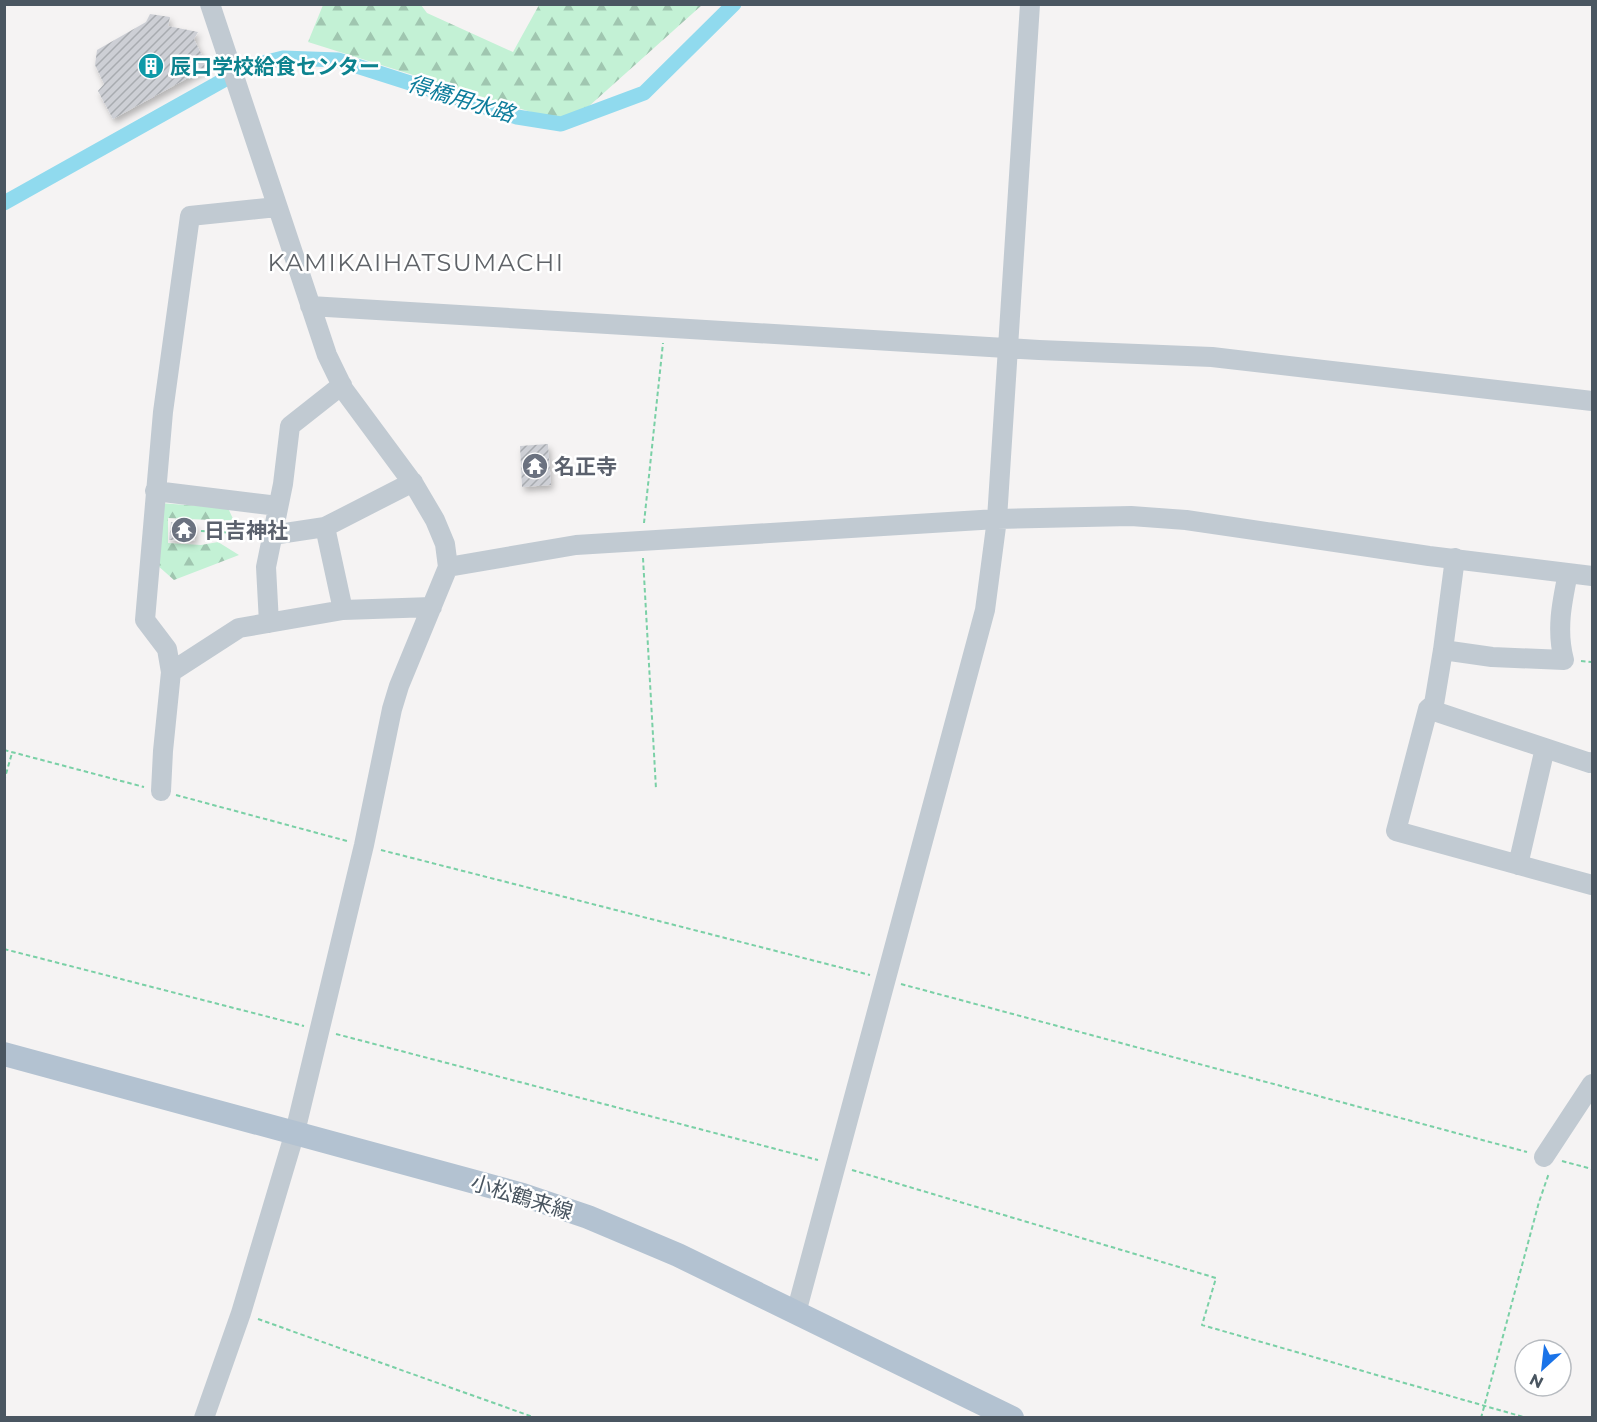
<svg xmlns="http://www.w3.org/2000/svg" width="1597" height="1422" font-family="Montserrat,'Noto Sans JP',sans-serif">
<defs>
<pattern id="forest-firs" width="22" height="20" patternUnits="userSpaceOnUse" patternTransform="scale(1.5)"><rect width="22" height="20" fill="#c3f1d5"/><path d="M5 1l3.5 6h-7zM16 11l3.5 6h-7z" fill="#a0c6b0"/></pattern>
<pattern id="building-hatch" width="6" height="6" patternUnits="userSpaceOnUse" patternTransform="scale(1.5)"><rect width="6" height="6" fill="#cdcfd5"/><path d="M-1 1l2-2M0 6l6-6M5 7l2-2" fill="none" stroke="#a8abb0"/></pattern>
<filter id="shadow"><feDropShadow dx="2.5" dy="4.5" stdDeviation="3" flood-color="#0004"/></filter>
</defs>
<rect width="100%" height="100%" fill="#f5f3f3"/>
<path fill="url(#forest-firs)" d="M 323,5 L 421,5 L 427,13 L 513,52 L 539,5 L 702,5 L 569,124 L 308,42 Z
M 159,503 L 228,508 L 234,521 L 168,518 L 168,543 L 201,545 L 218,542 L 239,555 L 174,580 L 157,565 Z"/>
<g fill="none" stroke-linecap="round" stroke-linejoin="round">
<path stroke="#90daee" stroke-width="15" d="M 4,203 L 247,67 L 283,58 L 338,60 L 517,117 L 561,124 L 644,93 L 734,4"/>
</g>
<path fill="url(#building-hatch)" filter="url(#shadow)" d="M 150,14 L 170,17 L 168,26 L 198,32 L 194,39 L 208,67 L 113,119 L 98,91 L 104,84 L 95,65 L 97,50 L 146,22 Z
M 548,444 L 551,485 L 522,487 L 520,446 Z
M 171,522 L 196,524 L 194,541 L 169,540 Z"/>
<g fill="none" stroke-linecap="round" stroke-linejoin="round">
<path stroke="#7ad0a6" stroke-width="2" stroke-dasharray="4.5 3" stroke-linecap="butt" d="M 644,523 L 663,343
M 201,531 L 255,534
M 643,558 L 656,789
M 1581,661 L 1592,662
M 4,750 L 144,787
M 4,781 L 12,753
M 176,795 L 347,841
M 381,850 L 870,975
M 4,949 L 304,1026
M 901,984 L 1527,1152
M 336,1034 L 818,1160
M 1562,1161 L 1592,1169
M 852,1170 L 1216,1278 L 1202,1325 L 1527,1418
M 258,1319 L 536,1418
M 1481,1418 L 1539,1202 L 1549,1173"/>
<path stroke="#c1cad2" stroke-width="20" d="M 310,306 L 1039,350 L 1212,357 L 1592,401
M 155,491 L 278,506
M 325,527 L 343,610
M 272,535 L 325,527 L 413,482
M 1455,558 L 1443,650 L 1434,704 L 1428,709 L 1396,831 L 1592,885
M 448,567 L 576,545 L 997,519 L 1131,516 L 1186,520 L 1429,556 L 1592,576
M 269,623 L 266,567 L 283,484 L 290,426 L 342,385
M 1443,650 L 1492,657 L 1564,660 C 1556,630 1562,602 1568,573
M 171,672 L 239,628 L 343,610 L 432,607
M 1428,709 L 1590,763 L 1592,762
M 161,791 L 163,751 L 171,672 L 167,649 L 145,620 L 163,412 L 190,216 L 277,207
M 1518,865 L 1545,748
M 1544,1157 L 1592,1084
M 796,1313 L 985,610 L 997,519 L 1030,4
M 204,1418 L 241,1313 L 295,1132 L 364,845 L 392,709 L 399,686 L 448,567 L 445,544 L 435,520 L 415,486 L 344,390 L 327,355 L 210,4"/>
<path stroke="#b3c2d1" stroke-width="24" d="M 4,1054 L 523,1195 L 588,1217 L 678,1255 L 1012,1418"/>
</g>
<defs>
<g id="building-disc" transform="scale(1.35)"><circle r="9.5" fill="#0f9aa8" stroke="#fff"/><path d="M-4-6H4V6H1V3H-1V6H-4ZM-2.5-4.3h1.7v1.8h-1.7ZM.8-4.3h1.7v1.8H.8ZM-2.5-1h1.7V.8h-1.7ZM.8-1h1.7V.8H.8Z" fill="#fff"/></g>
<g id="temple-disc" transform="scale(1.35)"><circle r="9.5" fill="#6b7280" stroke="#fff"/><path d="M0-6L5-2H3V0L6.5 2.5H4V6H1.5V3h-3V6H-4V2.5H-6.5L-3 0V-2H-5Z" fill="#fff"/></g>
</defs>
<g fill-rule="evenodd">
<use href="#building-disc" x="151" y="66"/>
<use href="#temple-disc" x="535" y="466"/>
<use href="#temple-disc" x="184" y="530"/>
</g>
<g text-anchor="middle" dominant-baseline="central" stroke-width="5" stroke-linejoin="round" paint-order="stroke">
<g font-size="21" font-weight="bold" fill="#0d838f" stroke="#fff" text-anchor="start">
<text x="170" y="66">辰口学校給食センター</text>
</g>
<g font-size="21" font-weight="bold" fill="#5b616d" stroke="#fff" text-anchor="start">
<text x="554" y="466">名正寺</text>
<text x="204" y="530">日吉神社</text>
</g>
<g font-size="21" fill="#4a5661" stroke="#fff">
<text transform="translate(522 1197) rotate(17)">小松鶴来線</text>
</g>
<g font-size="22" font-style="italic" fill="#0c7c9b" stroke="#fff">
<text transform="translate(461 99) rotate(17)">得橋用水路</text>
</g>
<g font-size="24" letter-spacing="1.5" fill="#5f6368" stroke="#fff">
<text x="416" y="262">KAMIKAIHATSUMACHI</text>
</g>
</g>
<rect width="1597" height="1422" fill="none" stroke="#4a5661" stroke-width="12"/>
<g transform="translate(1543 1368) rotate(207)"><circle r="28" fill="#ffffff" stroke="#b7bbc0" stroke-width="1.5"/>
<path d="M0-4.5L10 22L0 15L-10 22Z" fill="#1a73e8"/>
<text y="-9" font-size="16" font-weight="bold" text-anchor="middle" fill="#4a5661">N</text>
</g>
</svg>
